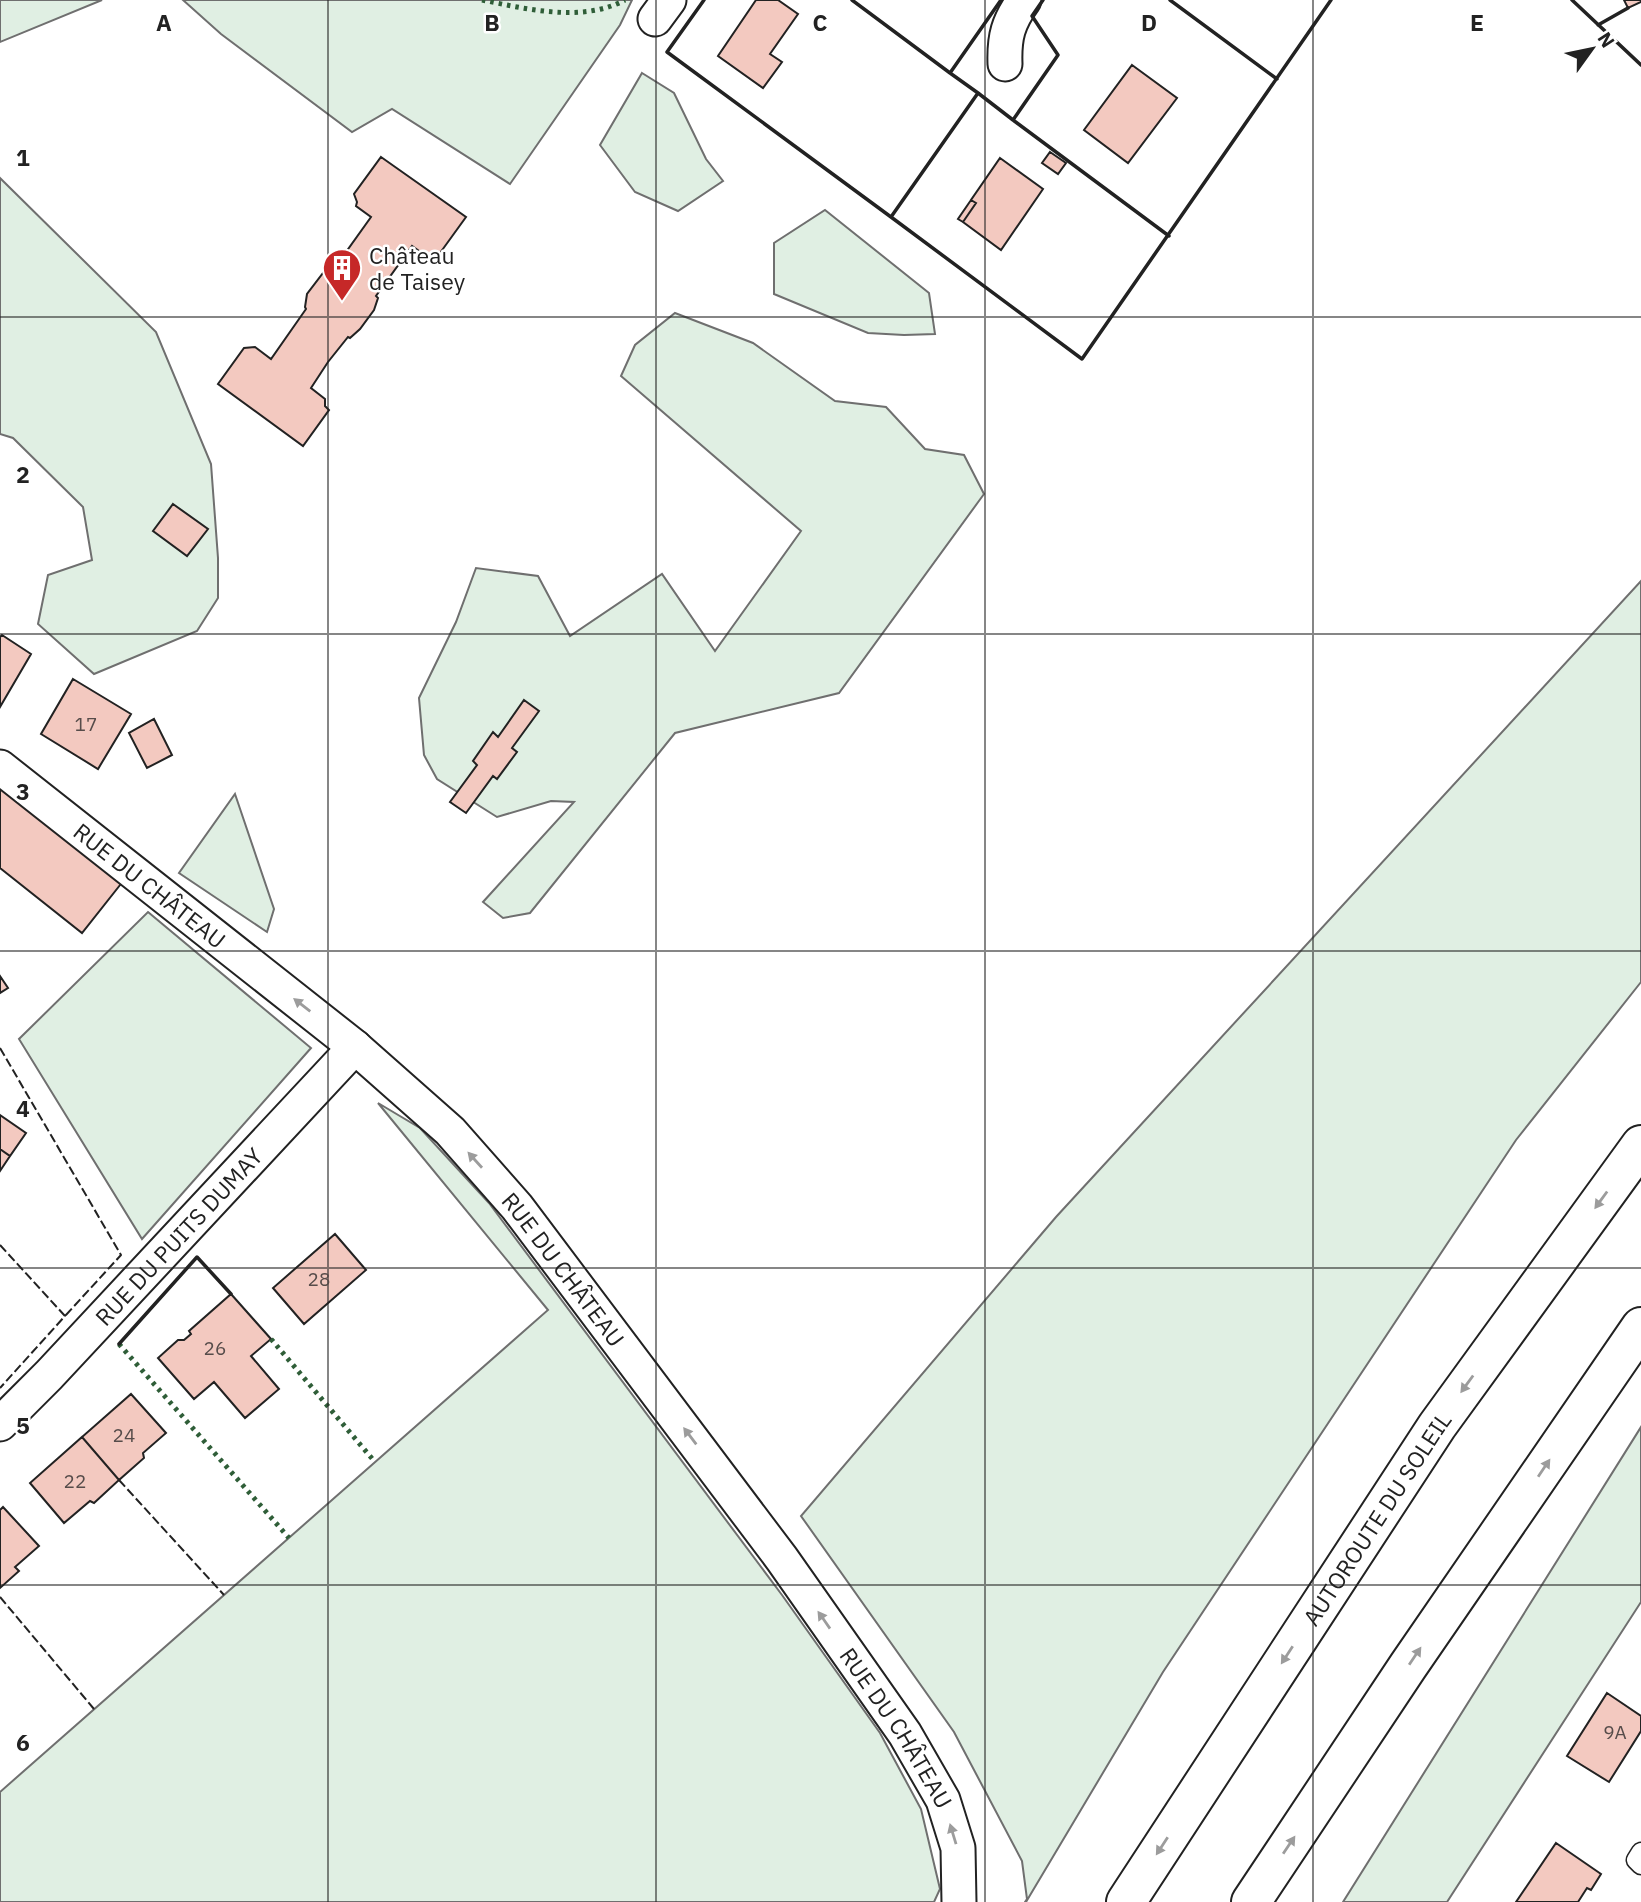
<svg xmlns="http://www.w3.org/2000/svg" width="1641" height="1902" font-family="'IBM Plex Sans',sans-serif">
<rect width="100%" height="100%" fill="#fff"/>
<path fill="#e0efe3" stroke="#6f6f6f" stroke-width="2" d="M 0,0 L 102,0 L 0,42 Z
M 183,0 L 632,0 L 620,25 L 510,184 L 392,109 L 352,132 L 221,34 Z
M 642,73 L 674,93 L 706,159 L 723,181 L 678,211 L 635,192 L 600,145 Z
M 0,178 L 156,332 L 211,464 L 218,558 L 218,598 L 197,631 L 94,674 L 38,624 L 48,575 L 92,560 L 83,507 L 13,438 L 0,434 Z
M 825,210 L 929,293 L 935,334 L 904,335 L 868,333 L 774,294 L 774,243 Z
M 675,313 L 753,343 L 835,401 L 886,407 L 925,449 L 964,455 L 984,494 L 839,693 L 675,733 L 530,913 L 503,918 L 483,902 L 574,802 L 551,801 L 497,817 L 437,779 L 424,755 L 419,698 L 456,622 L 476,568 L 538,576 L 570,636 L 662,574 L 715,651 L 801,531 L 621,376 L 635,345 Z
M 1641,581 L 1641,982 L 1516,1140 L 1163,1672 L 1026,1902 L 1025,1902 L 1027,1899 L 1022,1861 L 954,1732 L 801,1516 L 1056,1217 Z
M 235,794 L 274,909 L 267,932 L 179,873 Z
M 148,912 L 311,1048 L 142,1239 L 19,1039 Z
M 378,1103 L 420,1128 L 489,1203 L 782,1595 L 880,1733 L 921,1809 L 940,1889 L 934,1902 L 0,1902 L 0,1792 L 548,1310 Z
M 1641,1427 L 1641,1602 L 1447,1902 L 1343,1902 Z"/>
<path fill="#f3c9c0" stroke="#222" stroke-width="2" d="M 756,0 L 778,0 L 798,14 L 770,54 L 782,62 L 763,88 L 718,56 Z
M 1624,0 L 1641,0 L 1641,2 L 1628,8 Z
M 1132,65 L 1177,98 L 1128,163 L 1084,130 Z
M 1050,152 L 1066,163 L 1058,174 L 1042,163 Z
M 381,157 L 466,217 L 440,253 L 434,252 L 426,256 L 412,246 L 376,296 L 378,298 L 374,310 L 360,329 L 350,338 L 348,337 L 328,362 L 311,388 L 325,399 L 325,406 L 329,410 L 303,446 L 218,384 L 244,348 L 255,347 L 271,359 L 306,309 L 305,307 L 307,294 L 323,273 L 333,265 L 336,266 L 371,217 L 356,206 L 357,202 L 354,194 Z
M 1000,158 L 1043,189 L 1001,250 L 963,222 L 976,203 L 971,200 Z
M 971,200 L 976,203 L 963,222 L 958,219 Z
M 173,504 L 208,529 L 187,556 L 153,531 Z
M 2,635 L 31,654 L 0,707 L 0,637 Z
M 73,679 L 131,714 L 98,769 L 41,734 Z
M 524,700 L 539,711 L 512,748 L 517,752 L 497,779 L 493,776 L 466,813 L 450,802 L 477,765 L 473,761 L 493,732 L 498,737 Z
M 154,719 L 172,755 L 147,768 L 129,733 Z
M 0,782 L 124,880 L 82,933 L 0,868 Z
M 0,976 L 8,988 L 0,993 Z
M 0,1115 L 26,1133 L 10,1156 L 0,1149 Z
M 0,1149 L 10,1156 L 0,1171 Z
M 335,1234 L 366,1270 L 304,1324 L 273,1288 Z
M 231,1294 L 271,1339 L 251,1356 L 279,1389 L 245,1418 L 214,1382 L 194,1399 L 158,1358 L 178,1340 L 184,1340 L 191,1334 L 189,1331 Z
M 131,1394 L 166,1433 L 143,1453 L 144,1458 L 119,1480 L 82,1437 Z
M 82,1437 L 119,1480 L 94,1503 L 90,1501 L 64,1523 L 30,1483 Z
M 3,1507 L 39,1546 L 15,1567 L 19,1571 L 0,1588 L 0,1510 Z
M 1607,1693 L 1641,1716 L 1641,1731 L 1609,1782 L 1567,1756 Z
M 1556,1843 L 1601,1874 L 1591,1890 L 1587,1888 L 1578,1902 L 1516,1902 Z"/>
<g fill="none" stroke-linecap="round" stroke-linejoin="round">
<g stroke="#222" stroke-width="21">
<path id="lane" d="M 1641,1852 L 1636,1860 L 1641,1865"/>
</g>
<g stroke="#222" stroke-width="37">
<g id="street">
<path d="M 655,19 L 669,0"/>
<path d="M 1005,64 C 1004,37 1008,22 1024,0"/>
<path id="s1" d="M 0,767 L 355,1047 L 450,1131 L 517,1207 L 782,1559 L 905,1734 L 943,1800 L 958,1848 L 959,1902"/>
<path id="s2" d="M 0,1424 L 49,1375 L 355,1047"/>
</g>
</g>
<g stroke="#222" stroke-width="42">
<g id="highway">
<path id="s3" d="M 1126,1902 L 1437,1426 L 1641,1145"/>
<path d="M 1251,1902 L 1408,1666 L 1641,1327"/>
</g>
</g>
<use href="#lane" stroke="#fff" stroke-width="18"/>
<use href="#street" stroke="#fff" stroke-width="33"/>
<use href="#highway" stroke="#fff" stroke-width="38"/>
<path stroke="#2f5e38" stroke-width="5" stroke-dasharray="3.5 5" stroke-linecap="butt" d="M 482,0 C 527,9 582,23 625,0
M 271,1339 L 375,1462
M 119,1344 L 289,1538"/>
<path stroke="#222" stroke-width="2" stroke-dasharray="9 3.5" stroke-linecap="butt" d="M 0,1048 L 121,1255 L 65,1316
M 0,1245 L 65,1316 L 0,1388
M 119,1480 L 224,1595
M 0,1597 L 94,1709"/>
<path stroke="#222" stroke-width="3.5" d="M 704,0 L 667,52 L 891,217 L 978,93 L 950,73
M 852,0 L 950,73 L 1001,0
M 1170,0 L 1277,79
M 1572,0 L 1641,65
M 1598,25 L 1628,8
M 978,93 L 1013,120 L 1058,55 L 1032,16 L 1043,0
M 1013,120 L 1169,236
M 891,217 L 1082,359 L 1331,0
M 119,1344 L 197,1257 L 231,1294"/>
</g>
<defs><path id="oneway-solid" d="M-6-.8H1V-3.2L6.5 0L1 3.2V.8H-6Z" transform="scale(1.75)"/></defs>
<g fill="#9c9c9c">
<use href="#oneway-solid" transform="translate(302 1005) rotate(-142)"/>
<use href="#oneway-solid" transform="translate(475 1160) rotate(-132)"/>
<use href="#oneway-solid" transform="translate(1601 1200) rotate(126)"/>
<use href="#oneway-solid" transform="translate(1467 1384) rotate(126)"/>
<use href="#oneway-solid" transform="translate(690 1436) rotate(-127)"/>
<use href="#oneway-solid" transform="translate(1544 1468) rotate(-56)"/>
<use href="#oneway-solid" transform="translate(824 1620) rotate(-125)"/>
<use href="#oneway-solid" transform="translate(1287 1655) rotate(123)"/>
<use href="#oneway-solid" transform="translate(1415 1656) rotate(-56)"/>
<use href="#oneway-solid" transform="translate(953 1834) rotate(-107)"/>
<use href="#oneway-solid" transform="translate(1289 1845) rotate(-56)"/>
<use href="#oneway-solid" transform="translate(1162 1846) rotate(123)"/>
</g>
<path fill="none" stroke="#222" stroke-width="2" stroke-opacity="0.55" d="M 328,0 L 328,1902M 656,0 L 656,1902M 985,0 L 985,1902M 1313,0 L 1313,1902M 0,317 L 1641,317M 0,634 L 1641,634M 0,951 L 1641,951M 0,1268 L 1641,1268M 0,1585 L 1641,1585"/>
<defs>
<g id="building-pin" transform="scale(2.0125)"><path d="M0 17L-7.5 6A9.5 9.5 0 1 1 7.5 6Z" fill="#c62828" stroke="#fff"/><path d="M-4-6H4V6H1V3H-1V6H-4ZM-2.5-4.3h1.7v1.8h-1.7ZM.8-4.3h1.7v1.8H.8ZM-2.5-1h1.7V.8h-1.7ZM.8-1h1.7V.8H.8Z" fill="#fff"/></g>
</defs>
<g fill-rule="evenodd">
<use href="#building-pin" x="342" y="268"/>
</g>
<g text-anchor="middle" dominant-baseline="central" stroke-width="5" stroke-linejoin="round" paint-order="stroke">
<g font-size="19" fill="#564c4a">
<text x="86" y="724">17</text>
<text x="319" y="1279">28</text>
<text x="215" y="1348">26</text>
<text x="124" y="1435">24</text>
<text x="75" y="1481">22</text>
<text x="1615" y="1732">9A</text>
</g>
<g font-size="23" fill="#222" stroke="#fff" text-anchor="start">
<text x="369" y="255">Château<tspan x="369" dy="26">de Taisey</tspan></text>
</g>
<g font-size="23" fill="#222" stroke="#fff">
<text stroke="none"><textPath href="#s1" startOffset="191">RUE DU CHÂTEAU</textPath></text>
<text stroke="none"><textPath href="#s2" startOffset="259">RUE DU PUITS DUMAY</textPath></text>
<text stroke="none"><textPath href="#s1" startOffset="758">RUE DU CHÂTEAU</textPath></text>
<text stroke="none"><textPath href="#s3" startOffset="458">AUTOROUTE DU SOLEIL</textPath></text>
<text stroke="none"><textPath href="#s1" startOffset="1325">RUE DU CHÂTEAU</textPath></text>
</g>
</g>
<g font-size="23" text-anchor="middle" font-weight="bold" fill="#222" stroke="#fff" stroke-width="5" stroke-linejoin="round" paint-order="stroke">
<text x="164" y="31">A</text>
<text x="492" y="31">B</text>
<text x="820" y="31">C</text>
<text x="1149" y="31">D</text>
<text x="1477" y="31">E</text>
<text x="23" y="166">1</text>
<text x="23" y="483">2</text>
<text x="23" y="800">3</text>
<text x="23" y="1117">4</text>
<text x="23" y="1434">5</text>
<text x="23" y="1751">6</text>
</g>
<g transform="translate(1592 49) rotate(57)" stroke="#ffffff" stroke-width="5" paint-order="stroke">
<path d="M0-5L12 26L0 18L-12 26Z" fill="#222222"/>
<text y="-10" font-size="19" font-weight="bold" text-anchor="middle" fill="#222222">N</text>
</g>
</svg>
